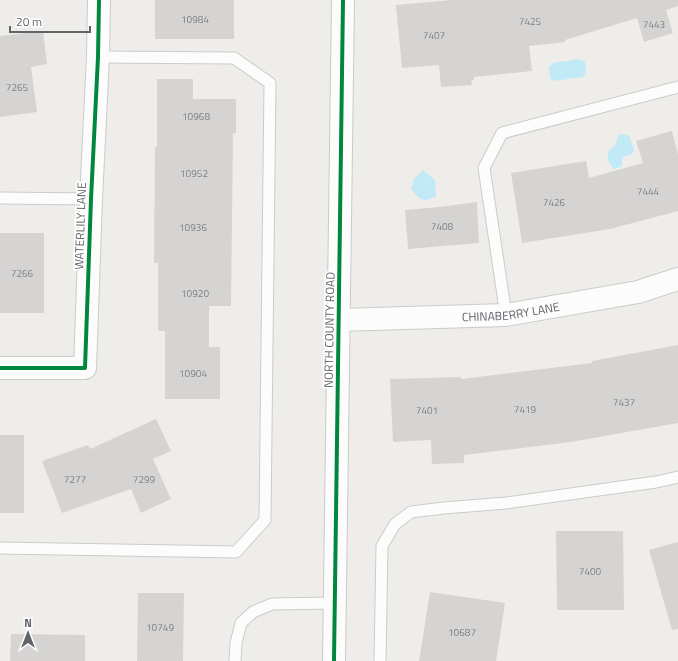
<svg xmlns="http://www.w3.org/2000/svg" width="678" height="661" font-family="'Titillium Web',sans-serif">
<rect width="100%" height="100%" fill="#efedea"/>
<path fill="#c2e9f6" d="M 579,59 L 585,62 L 586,72 L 583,77 L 554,81 L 550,78 L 549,67 L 553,63 Z
M 620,134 L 628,135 C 631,138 631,140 632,144 C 633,147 634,147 634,151 L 630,155 L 623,157 C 621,160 623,163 621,167 L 614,169 C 608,163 605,156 611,148 C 614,146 615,147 616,143 C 617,139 617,138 620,134 Z
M 423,170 L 435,180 L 436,197 L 427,200 L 420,199 L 411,189 L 414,179 Z"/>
<path fill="#d6d4d3" d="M 155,0 L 234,0 L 234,39 L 155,39 Z
M 453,0 L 678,0 L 678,6 L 666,10 L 673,33 L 644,42 L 637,18 L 565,40 L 565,42 L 529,46 L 532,71 L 474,77 L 474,80 L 471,81 L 472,85 L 441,87 L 439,65 L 402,68 L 396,5 Z
M 43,31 L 47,64 L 31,67 L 37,112 L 0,117 L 0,36 Z
M 157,79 L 193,79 L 193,99 L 236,99 L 236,133 L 233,133 L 231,306 L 209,306 L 209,347 L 220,347 L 220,399 L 165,399 L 165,331 L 158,331 L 158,263 L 154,263 L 155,147 L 157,147 Z
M 672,131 L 678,154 L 678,211 L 610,229 L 522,243 L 511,173 L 586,161 L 589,178 L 643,163 L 636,141 Z
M 477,202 L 479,243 L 408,249 L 405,210 L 439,207 Z
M 0,233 L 44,233 L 44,313 L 0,313 Z
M 678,345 L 678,423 L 571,442 L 464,455 L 464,463 L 432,464 L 431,440 L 393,442 L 390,379 L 461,377 L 461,379 L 592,363 L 592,361 Z
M 156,419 L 171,451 L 153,459 L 171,499 L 141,513 L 131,489 L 62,513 L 42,461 L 88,445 L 90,449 Z
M 0,435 L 24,435 L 24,513 L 0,513 Z
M 556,531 L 623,531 L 624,610 L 557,610 Z
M 678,542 L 678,629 L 672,630 L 649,550 Z
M 430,592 L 505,603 L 496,661 L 419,661 Z
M 138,593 L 184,593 L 183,661 L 137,661 Z
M 11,634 L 85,635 L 85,661 L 10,661 Z"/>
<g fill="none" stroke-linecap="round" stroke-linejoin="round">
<g stroke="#cbcbca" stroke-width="13">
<path id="lane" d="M 0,198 L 91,199
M 506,315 L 484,168 L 502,133 L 678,87
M 0,548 L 236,552 L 265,520 L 270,83 L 234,58 L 98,57
M 235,661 L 236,643 L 241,623 L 253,612 L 272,604 L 335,603
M 380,661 L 382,546 L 395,524 L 411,512 L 444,508 L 506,503 L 656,482 L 678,477"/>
</g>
<g stroke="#cbcbca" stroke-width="24">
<g id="street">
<path id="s1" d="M 339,320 L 506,315 L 638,292 L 678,279"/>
<path d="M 0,368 L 85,368 L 91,199 L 98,57 L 99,0"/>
</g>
</g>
<g stroke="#c9cac9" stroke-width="24">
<path id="secondary" d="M 334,661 L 343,0"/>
</g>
<use href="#lane" stroke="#fdfcfc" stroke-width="11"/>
<use href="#street" stroke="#fdfcfc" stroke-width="22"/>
<use href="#secondary" stroke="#fdfcfc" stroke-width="22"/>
<g stroke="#fff" stroke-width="6">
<path id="cycleway" d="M 0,368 L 85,368 L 91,199 L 98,57 L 99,0
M 334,661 L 343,0"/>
</g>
<use href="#cycleway" stroke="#00873e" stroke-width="4"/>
</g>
<g text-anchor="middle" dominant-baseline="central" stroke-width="3.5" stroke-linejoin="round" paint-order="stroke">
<g font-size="10" fill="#7e8184">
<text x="195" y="19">10984</text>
<text x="530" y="21">7425</text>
<text x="654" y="24">7443</text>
<text x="434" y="35">7407</text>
<text x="17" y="87">7265</text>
<text x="196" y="116">10968</text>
<text x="194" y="173">10952</text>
<text x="648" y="191">7444</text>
<text x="554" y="202">7426</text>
<text x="442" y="226">7408</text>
<text x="193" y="227">10936</text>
<text x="22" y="273">7266</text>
<text x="195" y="293">10920</text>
<text x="193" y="373">10904</text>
<text x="624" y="402">7437</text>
<text x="525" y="409">7419</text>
<text x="427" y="410">7401</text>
<text x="75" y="479">7277</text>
<text x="144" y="479">7299</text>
<text x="590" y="571">7400</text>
<text x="160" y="627">10749</text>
<text x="462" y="632">10687</text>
</g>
<g font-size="12" fill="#5f6468" stroke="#fff">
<text transform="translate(80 226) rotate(-88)">WATERLILY LANE</text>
<text stroke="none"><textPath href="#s1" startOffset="172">CHINABERRY LANE</textPath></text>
<text transform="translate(329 330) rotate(-89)">NORTH COUNTY ROAD</text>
</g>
</g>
<g transform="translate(28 633)" stroke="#ffffff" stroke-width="3" paint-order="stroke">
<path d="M0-3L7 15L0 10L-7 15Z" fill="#5f6468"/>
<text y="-6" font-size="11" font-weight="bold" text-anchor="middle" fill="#5f6468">N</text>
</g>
<path d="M10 26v6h80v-6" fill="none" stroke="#5f6468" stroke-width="2"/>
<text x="16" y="26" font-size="12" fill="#5f6468" stroke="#ffffff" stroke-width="3" paint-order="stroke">20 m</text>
</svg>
